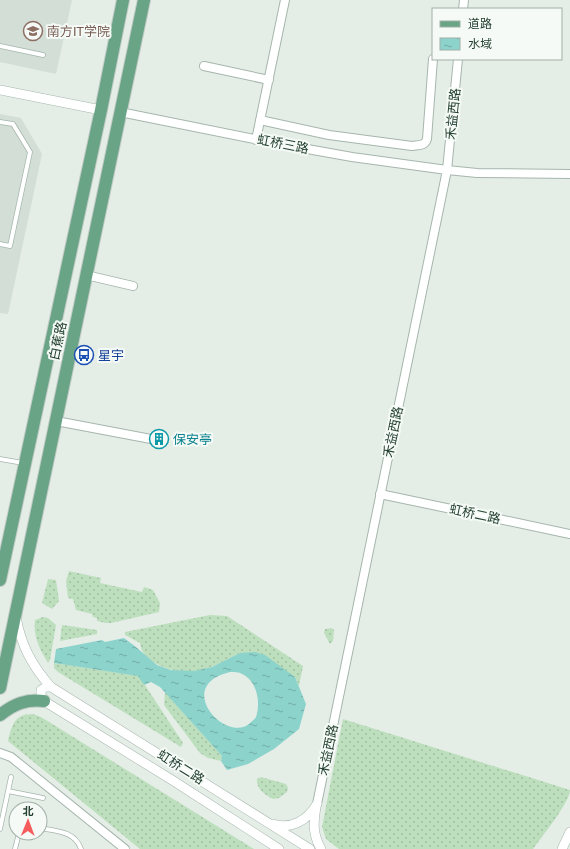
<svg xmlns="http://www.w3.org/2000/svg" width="570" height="849" font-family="Roboto,'Noto Sans SC',sans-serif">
<defs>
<pattern id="grass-dots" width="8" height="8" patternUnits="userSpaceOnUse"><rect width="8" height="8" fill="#bddfbd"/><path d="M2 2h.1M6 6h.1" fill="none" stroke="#a2c0a3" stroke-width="1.8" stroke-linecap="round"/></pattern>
<pattern id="water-ripples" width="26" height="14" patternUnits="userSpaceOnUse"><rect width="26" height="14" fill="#8cd3cc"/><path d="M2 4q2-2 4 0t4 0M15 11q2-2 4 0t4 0" fill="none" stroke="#72ada6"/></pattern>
</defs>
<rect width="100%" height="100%" fill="#e4eee7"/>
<path fill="#d2ded6" d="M 0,0 L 72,0 L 56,74 L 0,62 Z
M 0,114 L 21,118 L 42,154 L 8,314 L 0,313 Z"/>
<path fill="url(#grass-dots)" d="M 69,571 L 101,578 L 100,583 L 142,592 L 144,587 L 153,590 L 160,603 L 159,612 L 111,623 L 106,623 L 97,621 L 97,618 L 93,617 L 92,614 L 76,610 L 73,599 L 68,598 L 66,581 Z
M 48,579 L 56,580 L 59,601 L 52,609 L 42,603 Z
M 210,615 L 227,616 L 303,666 L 299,686 L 295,677 L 240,653 C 226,660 210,670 194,671 C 177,673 153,667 143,652 C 141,650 141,646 140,643 L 125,635 L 125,632 Z
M 43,617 L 48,618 L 56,625 L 50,660 L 48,663 C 40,650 33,637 35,620 Z
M 62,625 L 97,630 L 97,634 L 60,641 Z
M 332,628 L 334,630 L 333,641 L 330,644 L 324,633 L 325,629 Z
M 54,663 L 139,676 L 183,743 L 181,747 L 58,672 L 54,668 Z
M 165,692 L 222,756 L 221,761 L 208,758 L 200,753 L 164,705 Z
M 33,714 L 41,717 L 254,849 L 140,849 L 8,741 C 12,725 14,714 33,714 Z
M 343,719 L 570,790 C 570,802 541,838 533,849 L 339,849 L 326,839 L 322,827 Z
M 261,777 L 286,784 L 288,788 L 287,792 L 279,798 L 273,799 C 265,795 256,789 257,779 Z"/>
<path fill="url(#water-ripples)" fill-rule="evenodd" d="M 124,638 L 136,647 L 157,665 L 171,670 L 194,671 L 212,667 L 240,653 L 255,652 L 265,655 L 295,677 L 306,704 L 299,729 L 274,749 L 248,764 L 227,770 L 221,761 L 222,756 L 160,687 L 151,682 L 144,685 L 138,676 L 54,663 L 56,649 L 102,640 L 105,642 ZM 230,672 C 234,672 239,672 242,674 C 257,681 261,702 256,717 C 255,719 252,721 250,723 C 227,745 172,686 230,672 Z"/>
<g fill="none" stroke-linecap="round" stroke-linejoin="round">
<g stroke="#a6b6ad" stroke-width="5.5">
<path id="service" d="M 0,46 L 43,55
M 0,122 L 13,124 L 30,152 L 10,246 L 0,244
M 0,459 L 23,463
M 8,791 L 43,798
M 40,828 C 56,831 75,831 81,849
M 0,829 L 11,777
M 15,849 L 19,833"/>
</g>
<g stroke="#a6b6ad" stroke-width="10">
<path id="minor" d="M 463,9 L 464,0
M 204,66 L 269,80
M 120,112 L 274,143 L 352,157 L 447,170 L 477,173 L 570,174
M 260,120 L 329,135 L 412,146 C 419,145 425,146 427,139 L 433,59
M 256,140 L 285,0
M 86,275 L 133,286
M 56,421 L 151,439
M 380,494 L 570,534
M 0,753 L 11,757 L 125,849
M 317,804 L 447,170 L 458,59"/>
</g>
<g stroke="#a6b6ad" stroke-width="10">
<path id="tertiary" d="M 0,90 L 101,110
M 16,617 C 21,645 32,666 51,687 L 310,849
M 51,687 L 46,687 L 41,690 L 41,696 L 44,701 L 172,780 L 279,849
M 316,807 C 313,823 313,835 321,849
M 273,824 C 291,830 308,820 317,804
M 562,849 L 570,832"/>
</g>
<g stroke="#c1cac5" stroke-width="14">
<path id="primary" d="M 0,580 L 101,110 L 123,0
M 0,688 L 144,0
M 0,715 C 14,704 26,699 44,701"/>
</g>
<use href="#service" stroke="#fff" stroke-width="4"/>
<use href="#minor" stroke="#fff" stroke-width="8"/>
<use href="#tertiary" stroke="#fff" stroke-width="9"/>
<use href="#primary" stroke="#68a485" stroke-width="12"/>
</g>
<defs>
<g id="university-ring" transform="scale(1)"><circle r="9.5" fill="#f5faf6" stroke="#8d6e63" stroke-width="1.5"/><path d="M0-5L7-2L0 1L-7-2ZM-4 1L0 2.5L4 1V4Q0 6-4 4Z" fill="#8d6e63"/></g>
<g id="bus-ring" transform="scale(1)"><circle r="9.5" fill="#f5faf6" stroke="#1a4fb4" stroke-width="1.5"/><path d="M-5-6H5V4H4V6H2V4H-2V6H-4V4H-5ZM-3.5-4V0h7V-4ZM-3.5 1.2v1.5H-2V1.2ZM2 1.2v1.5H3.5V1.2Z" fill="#1a4fb4"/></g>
<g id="building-ring" transform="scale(1)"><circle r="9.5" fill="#f5faf6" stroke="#0f9aa8" stroke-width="1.5"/><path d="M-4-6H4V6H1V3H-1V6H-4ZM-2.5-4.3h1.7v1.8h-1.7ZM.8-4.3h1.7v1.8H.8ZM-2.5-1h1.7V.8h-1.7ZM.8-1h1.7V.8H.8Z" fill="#0f9aa8"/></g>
</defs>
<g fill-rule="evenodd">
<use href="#university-ring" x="33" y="31"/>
<use href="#bus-ring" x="84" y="355"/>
<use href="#building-ring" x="159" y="439"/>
</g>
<g text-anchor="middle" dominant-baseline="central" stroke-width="4" stroke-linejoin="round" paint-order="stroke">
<g font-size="13" fill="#785e54" stroke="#f5faf6" text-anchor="start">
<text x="47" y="31">南方IT学院</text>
</g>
<g font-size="13" fill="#234031" stroke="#f5faf6">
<text transform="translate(453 114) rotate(-84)">禾益西路</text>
<text transform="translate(283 144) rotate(11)">虹桥三路</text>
<text transform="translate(58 341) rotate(-78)">白蕉路</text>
<text transform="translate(393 432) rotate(-78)">禾益西路</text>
<text transform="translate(475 514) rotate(12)">虹桥二路</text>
<text transform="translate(328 750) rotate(-78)">禾益西路</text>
<text transform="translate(181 767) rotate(32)">虹桥二路</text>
</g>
<g font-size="13" fill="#164399" stroke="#f5faf6" text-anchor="start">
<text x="98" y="355">星宇</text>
</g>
<g font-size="13" fill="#0d838f" stroke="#f5faf6" text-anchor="start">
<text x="173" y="439">保安亭</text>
</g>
</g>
<rect x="432" y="8" width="130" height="52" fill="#f5faf6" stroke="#a1b0a7"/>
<rect x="440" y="21" width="20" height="6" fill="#68a485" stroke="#a1b0a7"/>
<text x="468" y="28" font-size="12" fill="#234031">道路</text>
<rect x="440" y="38" width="20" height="12" fill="url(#water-ripples)" stroke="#a1b0a7"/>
<text x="468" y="48" font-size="12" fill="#234031">水域</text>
<g transform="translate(28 821) rotate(1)"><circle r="19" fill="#f5faf6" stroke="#a1b0a7"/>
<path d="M0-3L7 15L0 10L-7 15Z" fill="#f45c5d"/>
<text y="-6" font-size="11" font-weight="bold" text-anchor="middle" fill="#234031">北</text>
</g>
</svg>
